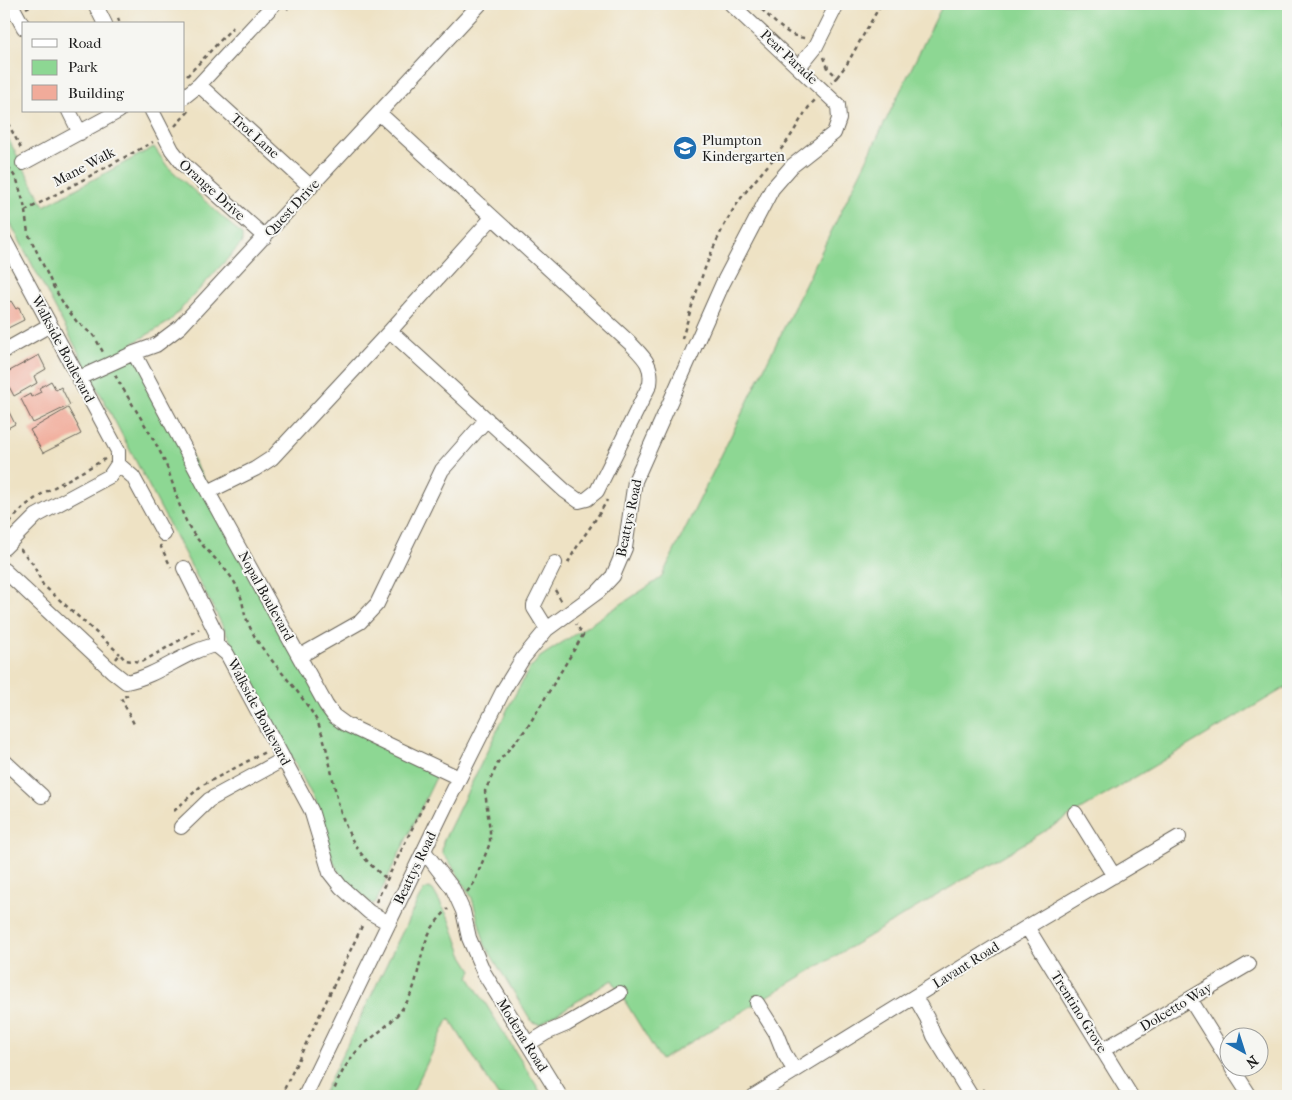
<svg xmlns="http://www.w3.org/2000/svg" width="1292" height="1100" font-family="'IM FELL French Canon',serif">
<rect width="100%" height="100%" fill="#f6f6f2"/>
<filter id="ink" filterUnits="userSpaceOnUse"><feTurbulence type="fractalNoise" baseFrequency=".02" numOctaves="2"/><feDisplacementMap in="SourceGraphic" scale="10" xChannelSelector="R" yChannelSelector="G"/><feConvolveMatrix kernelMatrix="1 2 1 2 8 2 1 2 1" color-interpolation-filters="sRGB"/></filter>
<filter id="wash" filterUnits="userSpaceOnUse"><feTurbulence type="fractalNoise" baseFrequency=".0096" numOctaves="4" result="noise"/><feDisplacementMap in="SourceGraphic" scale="20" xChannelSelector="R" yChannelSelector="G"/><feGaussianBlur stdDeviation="1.12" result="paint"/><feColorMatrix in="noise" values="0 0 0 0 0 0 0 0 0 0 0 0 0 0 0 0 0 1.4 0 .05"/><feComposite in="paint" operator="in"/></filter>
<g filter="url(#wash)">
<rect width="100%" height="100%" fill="#eee2c4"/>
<path fill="#8dd793" stroke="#547a58" d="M 943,4 L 1288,4 L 1288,686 L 661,1060 L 612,980 L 540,1024 L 532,1022 L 485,945 L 472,898 L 451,864 L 442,853 L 443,842 L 510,704 L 528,671 L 540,657 L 661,578 Z
M 4,131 L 44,206 L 154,147 L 167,166 L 242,235 L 242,243 L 169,322 L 130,345 L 334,716 L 440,769 L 376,902 L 372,904 C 360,894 346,884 338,871 C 326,850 325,824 316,803 L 4,211 Z
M 429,888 L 433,890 L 450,920 L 462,954 L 472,970 L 469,977 L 543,1096 L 498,1096 L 449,1018 L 411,1096 L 322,1096 L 419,898 L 424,890 Z"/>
<g id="blocks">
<path fill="#f1ab9a" d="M 11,301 L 16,309 L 19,307 L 24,320 L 4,330 L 4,305 Z
M 39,355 L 46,369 L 34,376 L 37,383 L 14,396 L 4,377 L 4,374 Z
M 51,381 L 56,390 L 61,387 L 70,405 L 33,423 L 21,399 L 30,394 L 31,397 L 41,392 L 39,388 Z
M 4,402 L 15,424 L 4,430 Z
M 68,408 L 78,426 L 77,426 L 81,434 L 43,453 L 30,430 Z"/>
</g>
</g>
<g filter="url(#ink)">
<use href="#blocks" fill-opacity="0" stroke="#666157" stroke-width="1"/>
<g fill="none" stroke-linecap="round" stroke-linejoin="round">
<g stroke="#666157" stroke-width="16">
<path id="minor" d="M 11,4 L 24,28
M 95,4 L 105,24
M 799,67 L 816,46 L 837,4
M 199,85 L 311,187
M 184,97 L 199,85 L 274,4
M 69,111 L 80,133
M 152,111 L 172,150 L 183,164 L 265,237
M 379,113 L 630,343 C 643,357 653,364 650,384 L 597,491 L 587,499 L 579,501 L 565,491 L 390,331
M 23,163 L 119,111
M 4,239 L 118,451 L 118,464 L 110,476 L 36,516 L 4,548
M 4,351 L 50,325
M 134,353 L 208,492 L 326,705 L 334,716 L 345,724 L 459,778
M 79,378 L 134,353 L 156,345 L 180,327 L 480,4
M 118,464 L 133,477 L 164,534
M 208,492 L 255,469 L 272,458 L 390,331 L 492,218
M 184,568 L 216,633 L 216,645
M 4,570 L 112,671 L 126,682 C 159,676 184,651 216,645 L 227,654 L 311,810 L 330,873 L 341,887 L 369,912 L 389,923
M 547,629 L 534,608 L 534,605 L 555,563
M 300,656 L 360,622 L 377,604 L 442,470 L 487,419
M 4,761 L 42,796
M 1075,813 L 1114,876
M 181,827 L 209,800 L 284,759
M 424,851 L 453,889 L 463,911 L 469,938 L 484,973 L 560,1096
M 1027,927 L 1131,1096
M 915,997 L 927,1018 L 934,1036 L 971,1096
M 1190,999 L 1230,1063
M 757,1003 L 776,1033 L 784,1053 L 795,1071
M 528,1044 L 546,1033 L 567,1024 L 620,993
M 1103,1050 L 1249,964
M 1232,1068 L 1250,1096
M 305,1096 L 445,807 L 504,689 L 523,658 L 547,629 L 599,591 L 613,576 L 625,548 L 635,481 L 722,285 L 772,189 L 792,166 L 834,133 L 839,119 L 838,105 L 731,4
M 754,1096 L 1027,927 L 1179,837"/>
</g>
<path stroke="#666157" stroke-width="2.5" stroke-dasharray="4 4" stroke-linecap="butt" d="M 756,4 C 770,16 785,37 805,38
M 26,8 L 34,4
M 287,9 L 292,4
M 118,18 L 120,24
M 824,57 L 828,68 L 837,77 L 831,83
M 187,76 L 233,27
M 837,77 L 847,64 L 881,4
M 4,116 L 22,150
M 175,126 L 191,109
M 4,160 L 17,180 L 24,204 L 28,233 L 53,286 L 65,306 L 77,322 L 94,336 L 103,352
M 25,211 L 153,142
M 682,339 C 695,294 709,250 733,210 C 748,186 768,167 785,144 C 796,130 803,112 815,100
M 115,375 C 130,402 151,432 164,460 C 174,483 178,509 191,530 C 204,551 229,568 238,589 C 242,597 243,607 245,615 C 249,626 255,639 263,649 C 281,673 302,694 317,721 C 323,734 327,750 330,765 C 340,813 345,847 387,879
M 4,528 L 25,506 L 40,495 L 105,459
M 160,545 L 171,567
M 20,549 L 33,564 L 43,585 L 120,654
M 568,563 C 579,540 596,522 607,500
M 555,590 L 562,602
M 116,659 L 120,654 L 125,660 L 142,662 L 199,629
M 128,695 L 121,698 L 135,726
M 174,811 L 201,786 L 265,752
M 467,892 L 474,883 L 490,843 L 490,831 L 485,791 L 499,761 L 527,728 L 583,635 L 576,624
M 376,902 L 427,798
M 983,1089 L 988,1096
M 281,1096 L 363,924
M 332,1096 C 338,1079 345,1064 358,1050 C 376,1033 397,1021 409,998 C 419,979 419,957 428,936 C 432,926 440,917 448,909"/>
<use href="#minor" stroke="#fff" stroke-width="14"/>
</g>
</g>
<defs>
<g id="school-disc" transform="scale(1.25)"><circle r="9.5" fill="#1f6fb2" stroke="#f6f6f2"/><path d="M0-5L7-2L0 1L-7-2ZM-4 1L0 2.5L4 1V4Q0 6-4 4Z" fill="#fff"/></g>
</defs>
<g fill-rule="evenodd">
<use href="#school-disc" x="685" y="148"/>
</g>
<g text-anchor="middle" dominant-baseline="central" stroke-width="4" stroke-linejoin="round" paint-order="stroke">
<g font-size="14" fill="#1c1c1c" stroke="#f6f6f2">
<text transform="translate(789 57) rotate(43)">Pear Parade</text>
<text transform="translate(255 136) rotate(42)">Trot Lane</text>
<text transform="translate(84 167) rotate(-28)">Mane Walk</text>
<text transform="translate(212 190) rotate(42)">Orange Drive</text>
<text transform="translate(292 208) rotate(-47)">Quest Drive</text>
<text transform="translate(63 349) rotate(62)">Walkside Boulevard</text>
<text transform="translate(629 518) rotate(-78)">Beattys Road</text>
<text transform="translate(266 596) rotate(61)">Nopal Boulevard</text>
<text transform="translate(259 712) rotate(62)">Walkside Boulevard</text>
<text transform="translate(415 868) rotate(-64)">Beattys Road</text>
<text transform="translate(966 965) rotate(-32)">Lavant Road</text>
<text transform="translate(1176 1007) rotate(-31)">Dolcetto Way</text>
<text transform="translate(1079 1012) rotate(58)">Trentino Grove</text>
<text transform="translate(522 1035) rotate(58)">Modena Road</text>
</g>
<g font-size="14" fill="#1c1c1c" stroke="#f6f6f2" text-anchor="start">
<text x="702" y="140">Plumpton<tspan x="702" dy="16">Kindergarten</tspan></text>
</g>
</g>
<rect width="1292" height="1100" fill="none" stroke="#f6f6f2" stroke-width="20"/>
<rect x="22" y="22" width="162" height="90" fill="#f6f6f2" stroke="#9f9f9c"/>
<rect x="32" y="39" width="25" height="8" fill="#ffffff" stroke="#9f9f9c"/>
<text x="68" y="48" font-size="15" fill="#1c1c1c">Road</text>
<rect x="32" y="60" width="25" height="15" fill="#8dd793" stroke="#9f9f9c"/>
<text x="68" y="72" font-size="15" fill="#1c1c1c">Park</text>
<rect x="32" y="85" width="25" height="15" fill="#f1ab9a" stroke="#9f9f9c"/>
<text x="68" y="98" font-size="15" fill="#1c1c1c">Building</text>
<g transform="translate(1244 1052) rotate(141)"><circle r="24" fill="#f6f6f2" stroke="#9f9f9c"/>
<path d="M0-4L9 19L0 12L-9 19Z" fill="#1f6fb2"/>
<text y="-8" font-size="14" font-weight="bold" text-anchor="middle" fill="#1c1c1c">N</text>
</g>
</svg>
